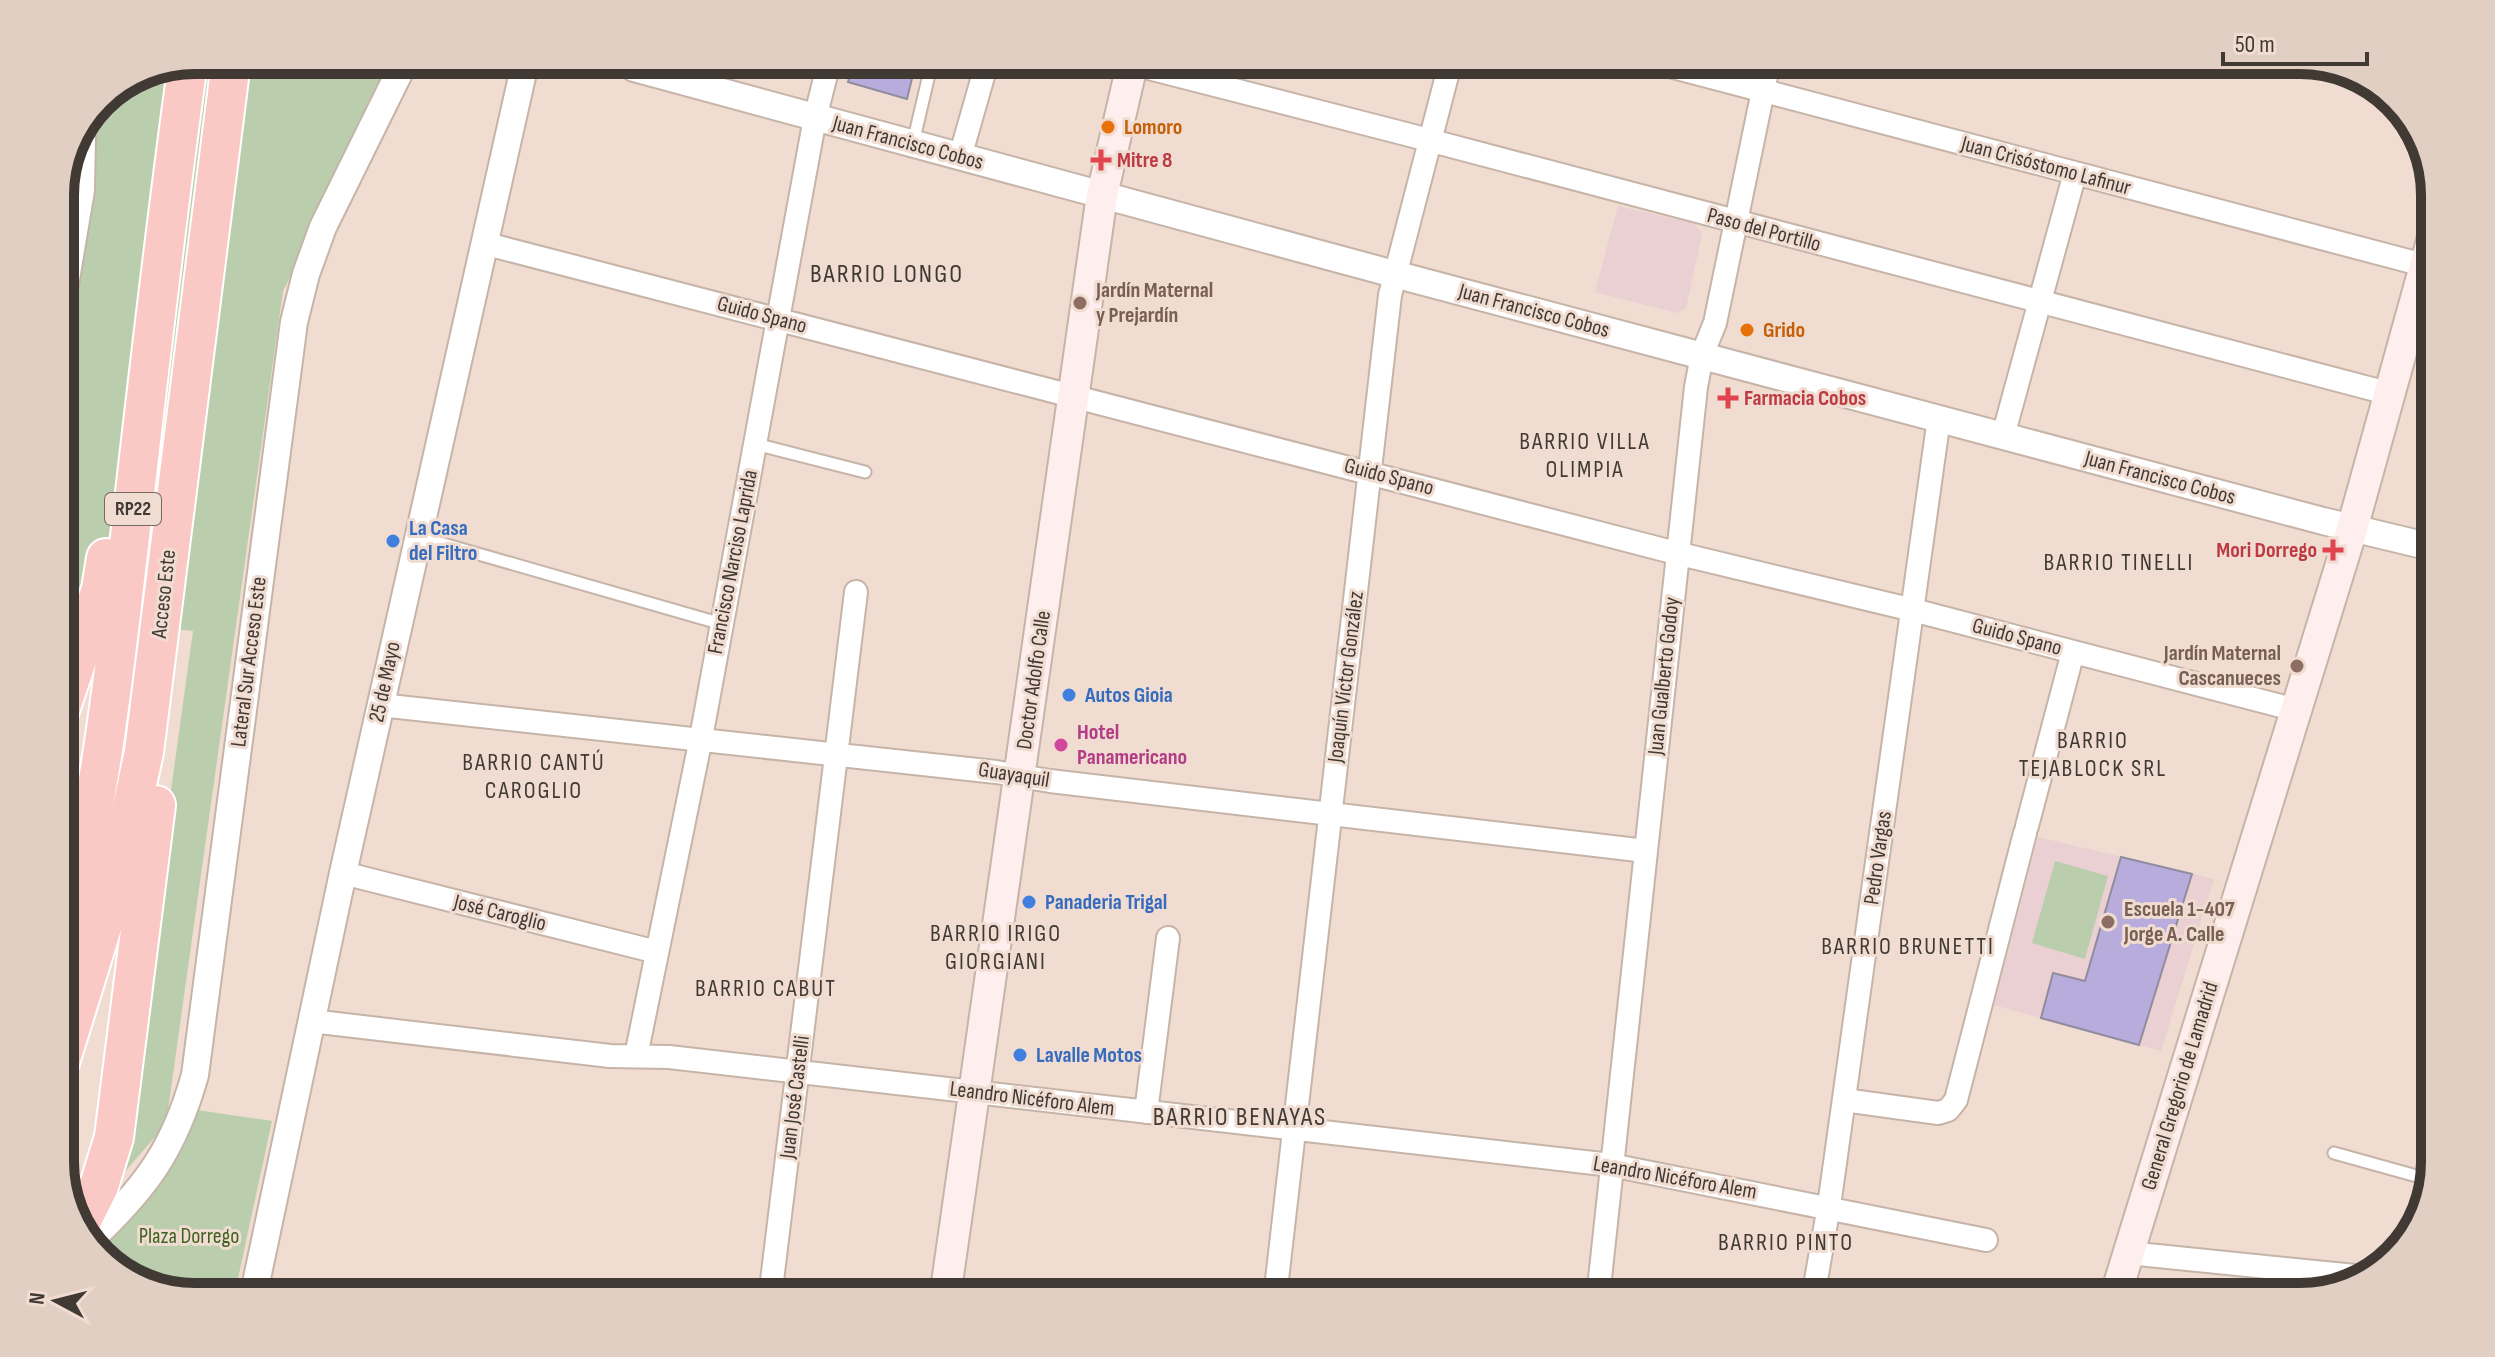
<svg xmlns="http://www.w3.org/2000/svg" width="2495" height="1357" font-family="'Sofia Sans Condensed',sans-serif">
<rect width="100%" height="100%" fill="#f0dcd0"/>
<path fill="#eacfd3" d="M 1618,206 L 1695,224 L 1702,234 L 1686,308 L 1677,313 L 1595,292 Z
M 2038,837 L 2214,879 L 2161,1051 L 1994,1005 Z"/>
<path fill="#baceae" d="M 391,69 L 387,85 L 283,291 L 166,1124 L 117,1181 L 193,631 L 75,618 L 60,661 L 60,378 L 94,195 L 98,103 L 100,99 L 144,70 Z
M 2055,861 L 2108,876 L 2085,959 L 2032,943 Z
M 197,1110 L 272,1121 L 234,1297 L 195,1297 L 135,1283 L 95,1248 C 140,1204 176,1171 197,1110 Z"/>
<path fill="#b8acdd" stroke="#908c9e" stroke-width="2" d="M 915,66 L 907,99 L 848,82 L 852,67 Z
M 2121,857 L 2192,874 L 2139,1045 L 2041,1018 L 2053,973 L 2085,981 Z"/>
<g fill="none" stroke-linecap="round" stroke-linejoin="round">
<g stroke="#c6b4a8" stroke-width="15">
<path id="service" d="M 913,143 L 931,66
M 755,444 L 865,472
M 419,537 L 722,624
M 2334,1153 L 2431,1180"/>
</g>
<g stroke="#c6b4a8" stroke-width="26">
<path id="minor" d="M 1658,63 L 2435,268
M 1137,65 C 1556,171 1973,285 2391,394
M 960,157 L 986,66
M 483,243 L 1676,553 L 1913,610 L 2296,710
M 2003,436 L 2075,173
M 380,705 L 996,772 L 1050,781 L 1646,851
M 2027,826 L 2073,652
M 343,873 L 657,952
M 311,1021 L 610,1056 L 669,1057 L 1611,1165 L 1986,1240
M 636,1056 L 701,738 L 815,118 L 828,67
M 1844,1100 L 1938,1113 L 1948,1110 L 1956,1100 L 2025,833
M 1146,1112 L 1168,938
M 2128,1253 L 2365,1277
M 770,1297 L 856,592
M 1275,1297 L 1390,295 L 1450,64
M 1598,1297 L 1696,387 L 1702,355 L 1715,323 L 1769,62
M 1813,1297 L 1829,1206 L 1939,418"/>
</g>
<g stroke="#c6b4a8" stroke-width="30">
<path id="tertiary" d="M 634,68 L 1394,274 L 2323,521 L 2435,548
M 60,315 L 81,190 L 82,138
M 88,1242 C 145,1189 174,1150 195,1075 L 294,322 L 306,274 L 323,227 L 401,69
M 253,1297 L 343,873 L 524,68"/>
</g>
<g stroke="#c6b4a8" stroke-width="34">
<path id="secondary" d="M 945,1297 L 1102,195 L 1132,65
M 2115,1297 L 2352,529 L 2435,230"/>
</g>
<g stroke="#fff" stroke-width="42">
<path id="motorway" d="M 60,710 L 101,589 L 106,558
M 60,945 C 100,814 113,680 129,545 C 147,387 165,228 187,70
M 60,1062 L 115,885 L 144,752 L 230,70
M 79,1226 L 99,1186 L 114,1137 L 156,805"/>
</g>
<use href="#service" stroke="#fff" stroke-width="11"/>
<use href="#minor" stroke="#fff" stroke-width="22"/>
<use href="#tertiary" stroke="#fff" stroke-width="26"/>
<use href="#secondary" stroke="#feefee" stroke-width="30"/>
<use href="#motorway" stroke="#fac9c6" stroke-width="38"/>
</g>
<g fill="#e8710a" stroke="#f0dcd0" stroke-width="3">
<circle cx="1108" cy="127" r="8"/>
<circle cx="1747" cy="330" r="8"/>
</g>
<g fill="#e0444e" stroke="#f0dcd0" stroke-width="3">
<path d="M1097 148h8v8h8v8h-8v8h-8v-8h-8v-8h8z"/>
<path d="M1724 386h8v8h8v8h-8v8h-8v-8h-8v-8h8z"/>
<path d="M2329 538h8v8h8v8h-8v8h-8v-8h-8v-8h8z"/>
</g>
<g fill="#8d6e63" stroke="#f0dcd0" stroke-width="3">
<circle cx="1080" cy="303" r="8"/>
<circle cx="2297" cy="666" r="8"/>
<circle cx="2108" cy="922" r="8"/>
</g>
<g fill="#3f7fe0" stroke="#f0dcd0" stroke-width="3">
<circle cx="393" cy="541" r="8"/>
<circle cx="1069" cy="695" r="8"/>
<circle cx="1029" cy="902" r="8"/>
<circle cx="1020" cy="1055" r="8"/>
</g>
<circle fill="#d1479c" stroke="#f0dcd0" stroke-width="3" cx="1061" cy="745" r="8"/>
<g text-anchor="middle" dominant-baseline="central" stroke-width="6" stroke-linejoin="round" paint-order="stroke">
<rect fill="#f0dcd0" stroke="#756a63" stroke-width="2" x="105" y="493" width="56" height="32" rx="6"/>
<g font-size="20" font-weight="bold" fill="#403934">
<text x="133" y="509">RP22</text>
</g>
<g font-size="22" font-weight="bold" fill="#c56008" stroke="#f0dcd0" text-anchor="start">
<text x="1124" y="127">Lomoro</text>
<text x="1763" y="330">Grido</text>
</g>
<g font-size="22" fill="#403934" stroke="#f0dcd0">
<text transform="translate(908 143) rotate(15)">Juan Francisco Cobos</text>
<text transform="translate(2046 166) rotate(15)">Juan Crisóstomo Lafinur</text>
<text transform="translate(1764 230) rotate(15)">Paso del Portillo</text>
<text transform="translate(1534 311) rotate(15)">Juan Francisco Cobos</text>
<text transform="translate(762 315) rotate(15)">Guido Spano</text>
<text transform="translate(1389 477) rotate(15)">Guido Spano</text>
<text transform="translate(2160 478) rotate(15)">Juan Francisco Cobos</text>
<text transform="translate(733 562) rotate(-79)">Francisco Narciso Laprida</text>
<text transform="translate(164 594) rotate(-84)">Acceso Este</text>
<text transform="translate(2017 637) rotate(15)">Guido Spano</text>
<text transform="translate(249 662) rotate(-83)">Lateral Sur Acceso Este</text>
<text transform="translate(1664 676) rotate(-84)">Juan Gualberto Godoy</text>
<text transform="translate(1346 677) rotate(-83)">Joaquín Víctor González</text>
<text transform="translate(1034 680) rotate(-82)">Doctor Adolfo Calle</text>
<text transform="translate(385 682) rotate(-78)">25 de Mayo</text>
<text transform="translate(1014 775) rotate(9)">Guayaquil</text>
<text transform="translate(1878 858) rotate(-82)">Pedro Vargas</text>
<text transform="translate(500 913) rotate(14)">José Caroglio</text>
<text transform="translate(2180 1086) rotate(-73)">General Gregorio de Lamadrid</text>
<text transform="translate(795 1097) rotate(-83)">Juan José Castelli</text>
<text transform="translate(1032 1099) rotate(7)">Leandro Nicéforo Alem</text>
<text transform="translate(1675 1178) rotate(10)">Leandro Nicéforo Alem</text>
</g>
<g font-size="22" font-weight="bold" fill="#be3a42" stroke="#f0dcd0" text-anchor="start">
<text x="1117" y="160">Mitre 8</text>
<text x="1744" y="398">Farmacia Cobos</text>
<text x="2317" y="550" text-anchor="end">Mori Dorrego</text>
</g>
<g font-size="22" font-weight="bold" fill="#785e54" stroke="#f0dcd0" text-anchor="start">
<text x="1096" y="290">Jardín Maternal<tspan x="1096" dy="25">y Prejardín</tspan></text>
<text x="2281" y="653" text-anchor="end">Jardín Maternal<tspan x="2281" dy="25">Cascanueces</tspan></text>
<text x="2124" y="909">Escuela 1-407<tspan x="2124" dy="25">Jorge A. Calle</tspan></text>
</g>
<g font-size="22" font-weight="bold" fill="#366cbe" stroke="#f0dcd0" text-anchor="start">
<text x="409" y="528">La Casa<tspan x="409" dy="25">del Filtro</tspan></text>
<text x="1085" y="695">Autos Gioia</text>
<text x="1045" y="902">Panaderia Trigal</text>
<text x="1036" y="1055">Lavalle Motos</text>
</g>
<g font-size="22" font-weight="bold" fill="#b23c85" stroke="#f0dcd0" text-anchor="start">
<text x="1077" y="732">Hotel<tspan x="1077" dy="25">Panamericano</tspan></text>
</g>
<g font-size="22" fill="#3e6222" stroke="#f0dcd0">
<text x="189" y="1236">Plaza Dorrego</text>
</g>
<g font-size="24" letter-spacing="2" fill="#403934" stroke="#f0dcd0">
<text x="1585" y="441">BARRIO VILLA<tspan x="1585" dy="28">OLIMPIA</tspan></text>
<text x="2119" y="562">BARRIO TINELLI</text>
<text x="2093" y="740">BARRIO<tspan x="2093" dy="28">TEJABLOCK SRL</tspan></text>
<text x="534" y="762">BARRIO CANTÚ<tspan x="534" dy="28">CAROGLIO</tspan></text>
<text x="996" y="933">BARRIO IRIGO<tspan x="996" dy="28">GIORGIANI</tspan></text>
<text x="1908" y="946">BARRIO BRUNETTI</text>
<text x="766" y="988">BARRIO CABUT</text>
<text x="1786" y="1242">BARRIO PINTO</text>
</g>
<g font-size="26" letter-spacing="2" fill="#403934" stroke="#f0dcd0">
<text x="887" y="274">BARRIO LONGO</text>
<text x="1240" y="1117">BARRIO BENAYAS</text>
</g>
</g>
<path d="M0 0H2495V1357H0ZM195 74H2300A121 121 0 0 1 2421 195V1162A121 121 0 0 1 2300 1283H195A121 121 0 0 1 74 1162V195A121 121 0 0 1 195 74Z" fill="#e2cfc4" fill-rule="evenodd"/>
<path fill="none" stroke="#403934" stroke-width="10" d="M195 74H2300A121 121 0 0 1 2421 195V1162A121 121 0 0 1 2300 1283H195A121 121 0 0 1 74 1162V195A121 121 0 0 1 195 74Z"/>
<g transform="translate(56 1301) rotate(277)" stroke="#f0dcd0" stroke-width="6" paint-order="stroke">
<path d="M0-6L14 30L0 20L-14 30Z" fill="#403934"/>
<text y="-12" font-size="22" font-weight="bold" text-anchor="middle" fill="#403934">N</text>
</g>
<path d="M2223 52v12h144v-12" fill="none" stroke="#403934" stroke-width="4"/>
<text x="2235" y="52" font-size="24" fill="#403934" stroke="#f0dcd0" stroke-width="6" paint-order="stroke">50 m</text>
</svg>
